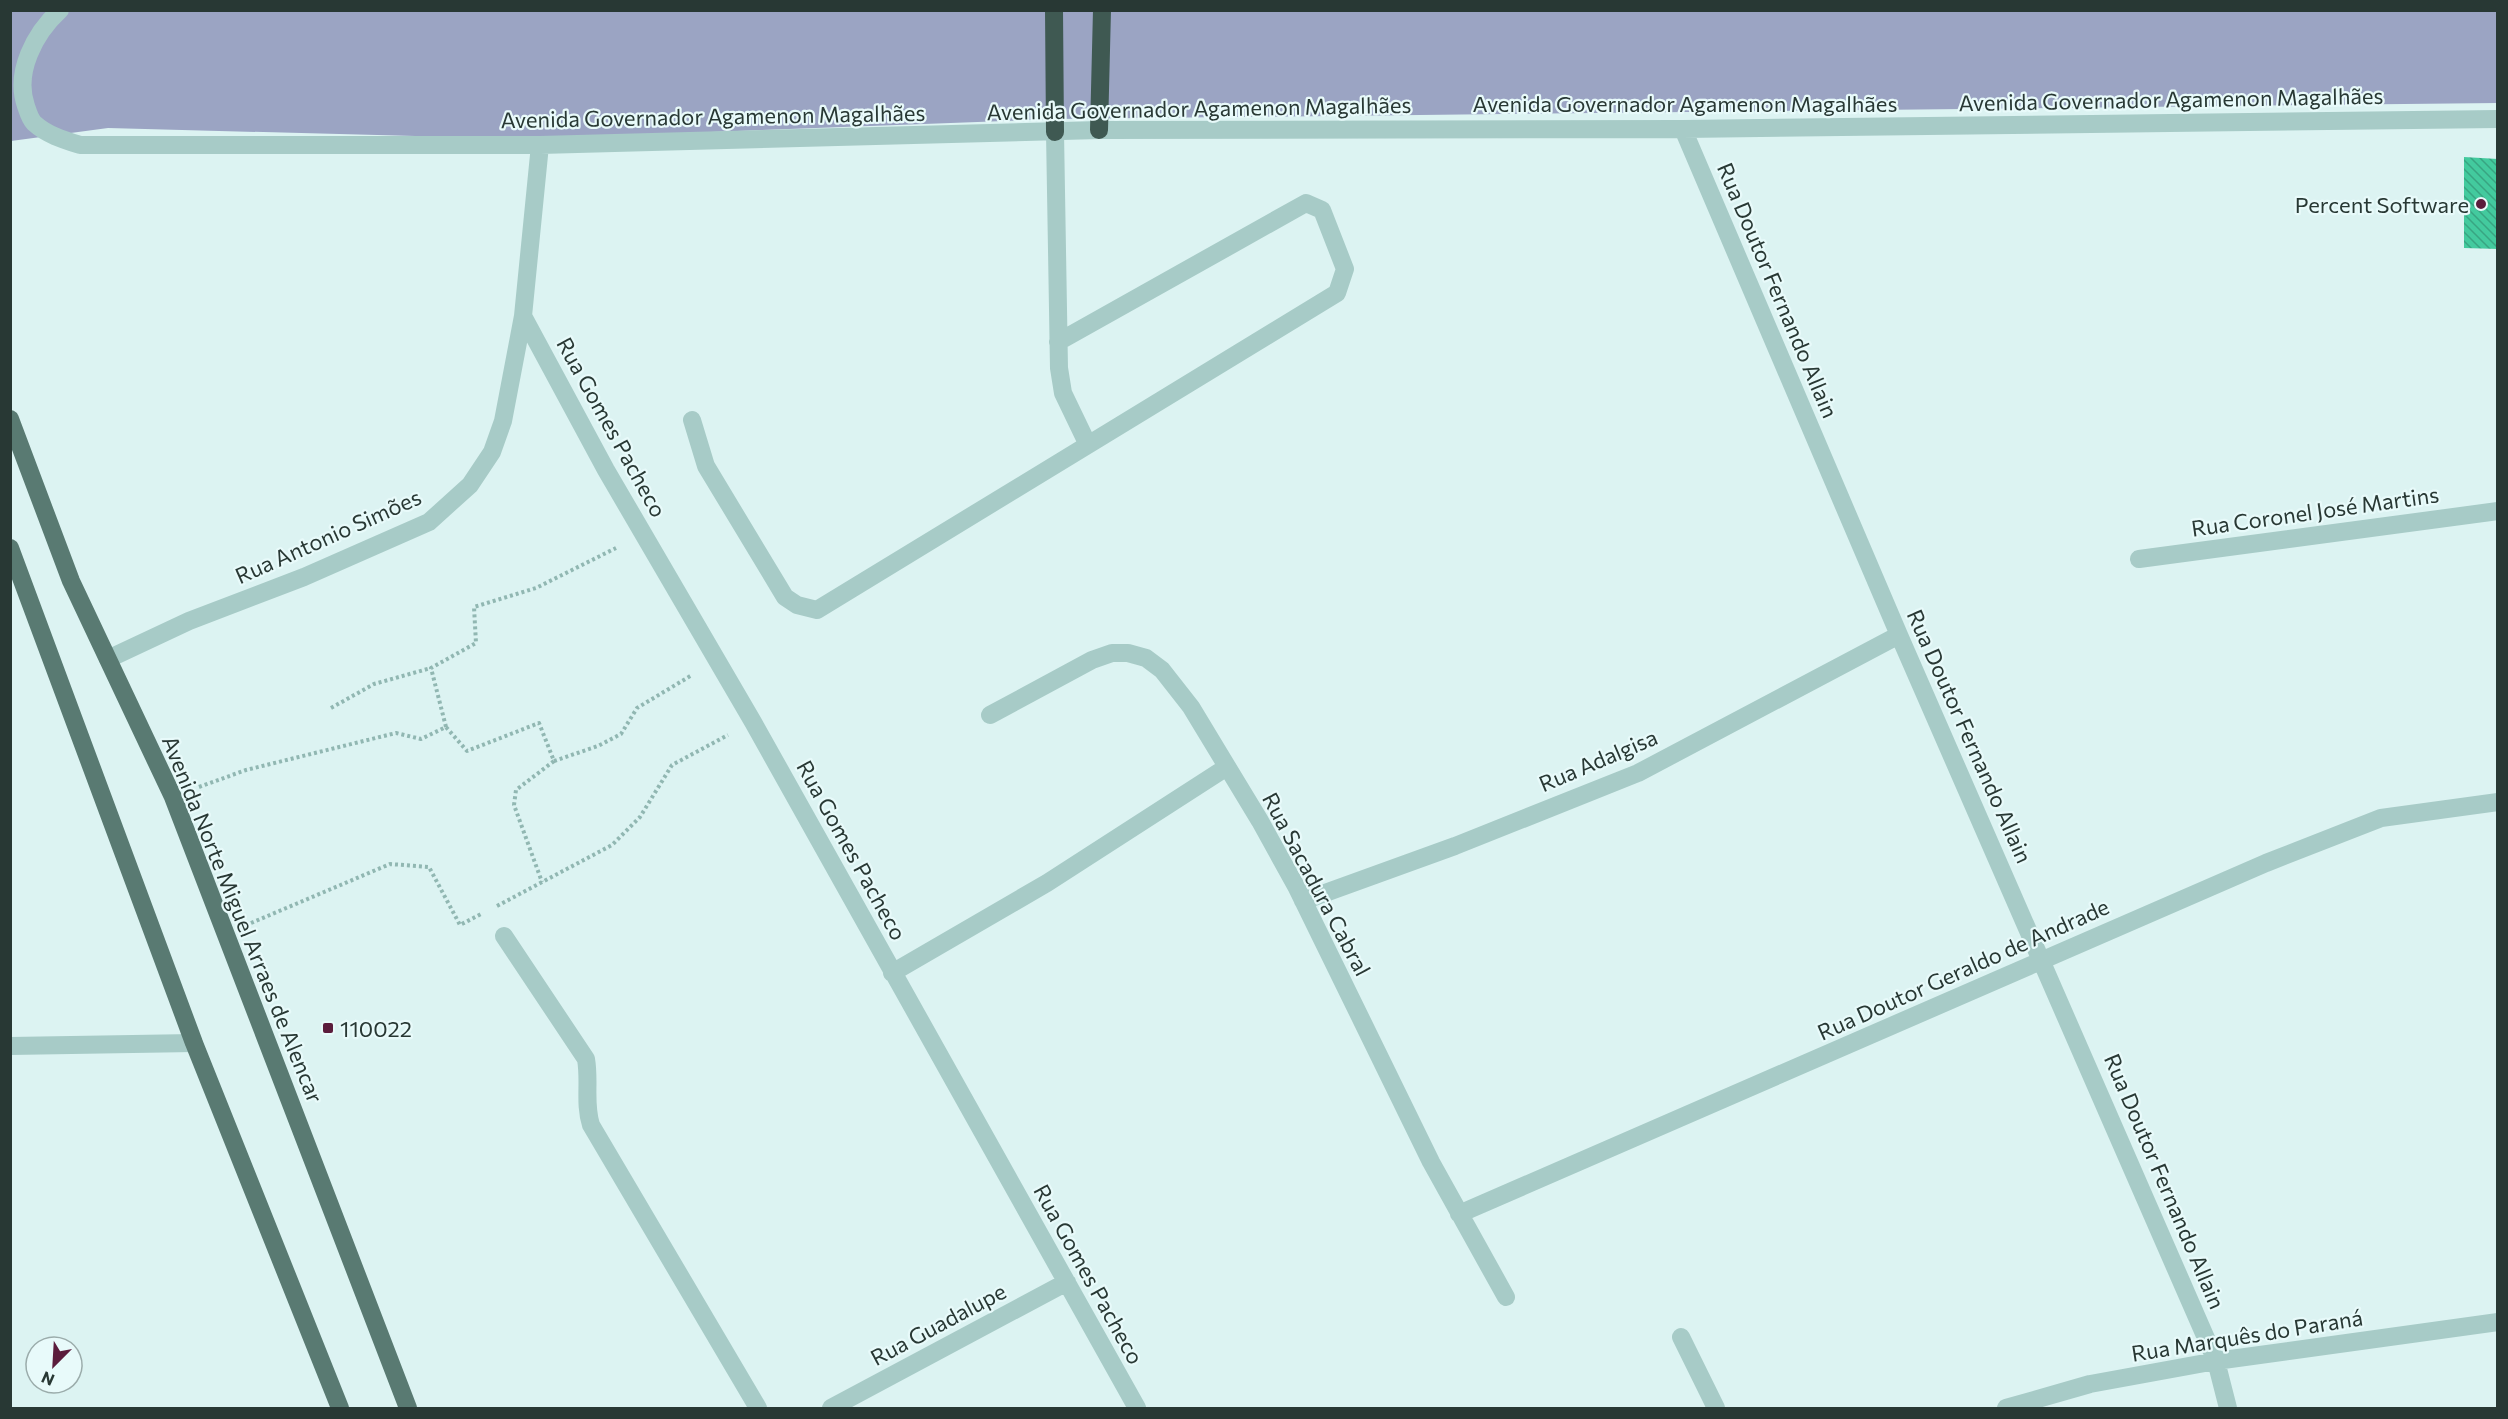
<svg xmlns="http://www.w3.org/2000/svg" width="2508" height="1419" font-family="Commissioner,sans-serif">
<defs>
<pattern id="building-back-hatch" width="6" height="6" patternUnits="userSpaceOnUse" patternTransform="scale(1.5)"><rect width="6" height="6" fill="#43ca9e"/><path d="M-1 5l2 2M0 0l6 6M5-1l2 2" fill="none" stroke="#38a582"/></pattern>
</defs>
<rect width="100%" height="100%" fill="#dcf3f2"/>
<path fill="#9ba4c3" d="M 2497,10 L 2498,103 L 1056,119 L 526,139 L 108,128 L 11,141 L 10,11 Z"/>
<path fill="url(#building-back-hatch)" d="M 2464,157 L 2498,159 L 2498,249 L 2464,248 Z"/>
<g fill="none" stroke-linecap="round" stroke-linejoin="round">
<path stroke="#91b7b2" stroke-width="4" stroke-dasharray="3 3" stroke-linecap="butt" d="M 331,708 L 374,684 L 431,668
M 446,727 L 431,668 L 476,643 L 474,607 L 536,588 L 616,548
M 554,761 L 598,746 L 621,734 L 637,708 L 692,675
M 199,787 L 246,770 L 396,733 L 421,739 L 446,727 L 467,751 L 539,723 L 554,761 L 516,790 L 514,805 L 542,882
M 497,906 L 612,845 L 640,817 L 672,765 L 728,735
M 251,923 L 390,864 L 429,867 L 460,925 L 483,913"/>
<path stroke="#a7cbc7" stroke-width="18" d="M 60,10 C 35,33 14,72 26,106 C 28,112 30,119 34,123 C 47,135 64,140 80,145 L 540,145 L 1099,130 L 1683,129 L 2498,119
M 1683,129 L 1899,635 L 2216,1361 L 2228,1408
M 1055,132 L 1059,368 L 1063,393 L 1088,445
M 523,316 L 606,470 L 753,722 L 1137,1408
M 692,420 L 706,466 L 785,597 L 797,605 L 817,610 L 1337,293 L 1345,269 L 1322,210 L 1306,203 L 1058,342
M 2139,559 L 2498,511
M 108,659 L 189,621 L 304,577 L 429,522 L 470,485 L 492,452 L 503,421 L 523,316 L 540,145
M 990,715 L 1092,660 L 1112,653 L 1128,653 L 1146,658 L 1162,670 L 1191,707 L 1260,821 L 1297,888 L 1431,1162 L 1506,1297
M 1303,901 L 1455,846 L 1638,773 L 1899,635
M 504,936 L 586,1059 C 590,1082 584,1103 591,1125 L 758,1408
M 892,973 L 1047,883 L 1227,767
M 10,1046 L 194,1043
M 1459,1214 L 2266,863 L 2381,818 L 2498,802
M 1681,1337 L 1716,1408
M 831,1408 L 1067,1282
M 2006,1408 L 2090,1384 L 2216,1361 L 2498,1322"/>
<path stroke="#597a72" stroke-width="18" d="M 10,419 L 71,581 L 173,797 L 408,1408
M 10,548 L 194,1043 L 340,1408"/>
<path stroke="#3f5952" stroke-width="18" d="M 1054,10 L 1055,132
M 1099,130 L 1102,10"/>
</g>
<g fill="#5b1c3c" stroke="#e8fafa" stroke-width="2">
<circle cx="2481" cy="204" r="6"/>
<rect x="322" y="1022" width="12" height="12" rx="3"/>
</g>
<g text-anchor="middle" dominant-baseline="central" stroke-width="4.5" stroke-linejoin="round" paint-order="stroke">
<g font-size="22" fill="#283834" stroke="#e8fafa">
<text transform="translate(2171 99) rotate(-1)">Avenida Governador Agamenon Magalhães</text>
<text x="1685" y="103">Avenida Governador Agamenon Magalhães</text>
<text transform="translate(1199 108) rotate(-1)">Avenida Governador Agamenon Magalhães</text>
<text transform="translate(713 116) rotate(-1)">Avenida Governador Agamenon Magalhães</text>
<text transform="translate(1778 290) rotate(67)">Rua Doutor Fernando Allain</text>
<text transform="translate(612 427) rotate(61)">Rua Gomes Pacheco</text>
<text transform="translate(2315 511) rotate(-8)">Rua Coronel José Martins</text>
<text transform="translate(328 536) rotate(-24)">Rua Antonio Simões</text>
<text transform="translate(1970 736) rotate(66)">Rua Doutor Fernando Allain</text>
<text transform="translate(1598 760) rotate(-23)">Rua Adalgisa</text>
<text transform="translate(852 850) rotate(61)">Rua Gomes Pacheco</text>
<text transform="translate(1317 884) rotate(62)">Rua Sacadura Cabral</text>
<text transform="translate(243 919) rotate(68)">Avenida Norte Miguel Arraes de Alencar</text>
<text transform="translate(1963 969) rotate(-24)">Rua Doutor Geraldo de Andrade</text>
<text transform="translate(2165 1181) rotate(67)">Rua Doutor Fernando Allain</text>
<text transform="translate(1089 1274) rotate(61)">Rua Gomes Pacheco</text>
<text transform="translate(938 1324) rotate(-28)">Rua Guadalupe</text>
<text transform="translate(2247 1335) rotate(-9)">Rua Marquês do Paraná</text>
</g>
<g font-size="22" fill="#283834" stroke="#e8fafa" text-anchor="end">
<text x="2469" y="204">Percent Software</text>
<text x="340" y="1028" text-anchor="start">110022</text>
</g>
</g>
<rect width="2508" height="1419" fill="none" stroke="#283834" stroke-width="24"/>
<g transform="translate(54 1365) rotate(204)"><circle r="28" fill="#e8fafa" stroke="#9bacab" stroke-width="1.5"/>
<path d="M0-4.5L10 22L0 15L-10 22Z" fill="#5b1c3c"/>
<text y="-9" font-size="16" font-weight="bold" text-anchor="middle" fill="#283834">N</text>
</g>
</svg>
